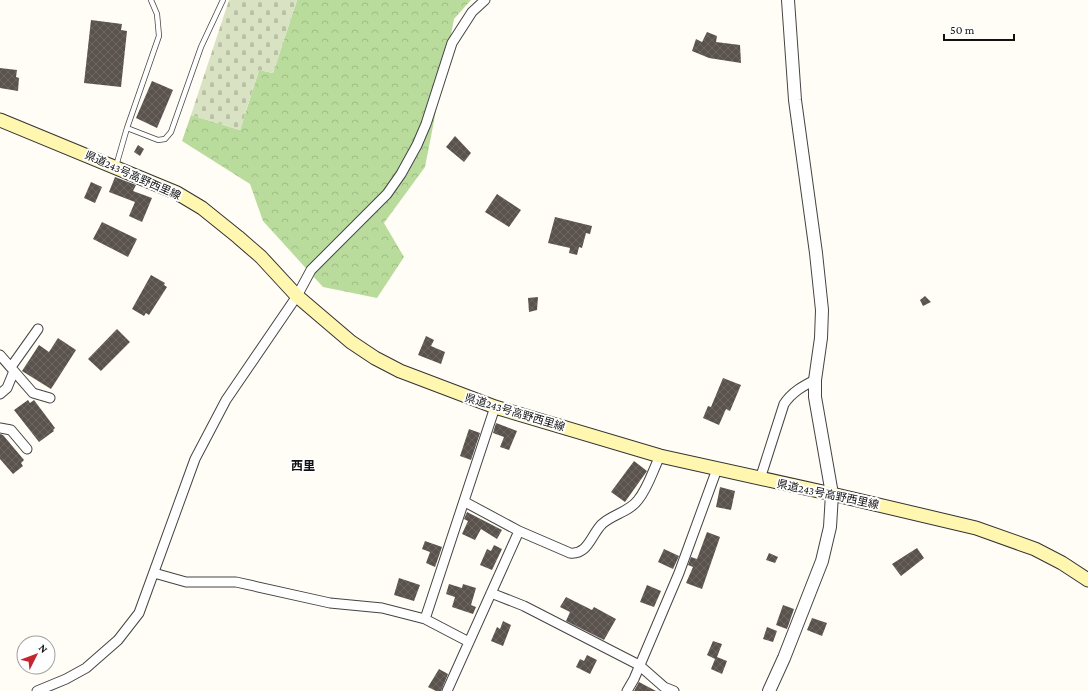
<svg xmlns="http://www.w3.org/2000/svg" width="1088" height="691" font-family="'Crimson Pro','Noto Sans JP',serif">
<defs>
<pattern id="forest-crowns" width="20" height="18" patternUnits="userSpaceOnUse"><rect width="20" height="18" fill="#b9dc9c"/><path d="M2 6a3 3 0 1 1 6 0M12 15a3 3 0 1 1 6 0" fill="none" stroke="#9ebc85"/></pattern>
<pattern id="cemetery-stones" width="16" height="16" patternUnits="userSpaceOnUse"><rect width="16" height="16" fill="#d9e3c4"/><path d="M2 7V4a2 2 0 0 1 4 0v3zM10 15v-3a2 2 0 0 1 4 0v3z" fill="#b9c2a7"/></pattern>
<pattern id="building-cross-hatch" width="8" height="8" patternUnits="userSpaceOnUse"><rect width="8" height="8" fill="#5a524d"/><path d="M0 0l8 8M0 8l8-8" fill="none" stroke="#6d6662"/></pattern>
</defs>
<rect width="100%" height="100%" fill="#fffdf5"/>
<path fill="url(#forest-crowns)" d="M 297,0 L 471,0 L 454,19 L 425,167 L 384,223 L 404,257 L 377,298 L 323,287 L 263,221 L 250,184 L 182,141 L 191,115 L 240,130 L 259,70 L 273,73 Z"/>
<path fill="url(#cemetery-stones)" d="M 229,0 L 297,0 L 273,73 L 259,70 L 240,130 L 191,115 Z"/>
<path fill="url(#building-cross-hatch)" d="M 91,20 L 122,24 L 121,30 L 127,31 L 121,87 L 84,83 Z
M 707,32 L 717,36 L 716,42 L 740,45 L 741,63 L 709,58 L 692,51 L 696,39 L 702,42 Z
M 0,68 L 17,70 L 16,77 L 19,78 L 18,91 L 0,88 Z
M 152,81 L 173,90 L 157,128 L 136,118 Z
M 455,136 L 471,153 L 464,162 L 446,147 Z
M 138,145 L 144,149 L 140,156 L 134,152 Z
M 115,177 L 136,185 L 133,191 L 152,198 L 142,222 L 129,216 L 135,202 L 109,192 Z
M 91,182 L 102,187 L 95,203 L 84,198 Z
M 497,194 L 521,210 L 509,227 L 485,212 Z
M 555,217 L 592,226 L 590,234 L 586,233 L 582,248 L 579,247 L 577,255 L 569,253 L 570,248 L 548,243 Z
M 102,222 L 137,239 L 128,257 L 93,239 Z
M 151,275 L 165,283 L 164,285 L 167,287 L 149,315 L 146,313 L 144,316 L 132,309 Z
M 925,296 L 931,302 L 923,306 L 920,300 Z
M 538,297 L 537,310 L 529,312 L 528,298 Z
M 117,329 L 130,342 L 101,371 L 88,359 Z
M 426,336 L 434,340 L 431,346 L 445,352 L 441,364 L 418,355 Z
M 58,338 L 76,350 L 51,389 L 22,371 L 39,345 L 49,352 Z
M 723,378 L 741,385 L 730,411 L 726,409 L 719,425 L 703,418 L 708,406 L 711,407 Z
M 28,400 L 30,403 L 34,400 L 55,428 L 53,430 L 54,431 L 39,442 L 14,410 Z
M 496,423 L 517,431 L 509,450 L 500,447 L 504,437 L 493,433 Z
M 469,429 L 480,433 L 471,460 L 460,456 Z
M 0,434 L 3,435 L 24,460 L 21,463 L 23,466 L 13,474 L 0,459 Z
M 634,461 L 647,471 L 625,502 L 611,492 Z
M 720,487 L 735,491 L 731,510 L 716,507 Z
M 467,512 L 502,530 L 497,539 L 481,529 L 475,540 L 462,534 L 468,521 L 464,519 Z
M 707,532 L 720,537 L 702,589 L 686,583 L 693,567 L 688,565 L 691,557 L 697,559 Z
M 425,541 L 442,547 L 435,567 L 426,563 L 430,552 L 422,549 Z
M 494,545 L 502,549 L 492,570 L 480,565 L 487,549 L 491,551 Z
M 917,548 L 924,558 L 901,576 L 892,564 Z
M 664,549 L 679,556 L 673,569 L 658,562 Z
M 769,553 L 778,557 L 775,563 L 766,560 Z
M 399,578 L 420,585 L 414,601 L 394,595 Z
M 449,584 L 462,588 L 463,584 L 476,588 L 471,605 L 476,607 L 473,614 L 452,607 L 455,597 L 446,594 Z
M 647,585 L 661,591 L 654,607 L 640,602 Z
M 566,597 L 592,610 L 594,607 L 616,619 L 604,640 L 566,621 L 570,612 L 560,607 Z
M 783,605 L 794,609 L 787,629 L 776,625 Z
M 812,618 L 827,623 L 822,636 L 807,630 Z
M 503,621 L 511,625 L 503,646 L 491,641 L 497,627 L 500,629 Z
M 767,627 L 777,631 L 773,642 L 763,639 Z
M 713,641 L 722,644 L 717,657 L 727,661 L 722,674 L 711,669 L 715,659 L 707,655 Z
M 587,655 L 597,660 L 590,674 L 576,667 L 580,659 L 584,661 Z
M 439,669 L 448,674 L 441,691 L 436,691 L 428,687 Z
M 639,682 L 656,691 L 634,691 Z"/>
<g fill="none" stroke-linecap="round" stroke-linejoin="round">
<g stroke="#444" stroke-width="6">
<path id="service" d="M 127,128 L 158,140 L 165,139 L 171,132 L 201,47 L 223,0
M 116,166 L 127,128 L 159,36 L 157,14 L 151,0"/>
</g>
<g stroke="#444" stroke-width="11">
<path id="minor" d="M 0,355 L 33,393 L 50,398
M 11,367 L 38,329
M 0,394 L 7,388 L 14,371
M 0,428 L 11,430 L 27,449
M 760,479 L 784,404 C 792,392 803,386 815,380
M 465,502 L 519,531 L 570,553 C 588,555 591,535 602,524 C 613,514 629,512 638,500 C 648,488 653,470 660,456
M 154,573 L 186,582 L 236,582 L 330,603 L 382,608 L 425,619 L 469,642
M 491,593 L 524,606 L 639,665 L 664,687 L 674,691
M 425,619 L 495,407
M 37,691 L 66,679 L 86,668 L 118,640 L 139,613 L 195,459 L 226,400 L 297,296 L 311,270 L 387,194 L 401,174 L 417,145 L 426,124 L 452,43 L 472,12 L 485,0
M 447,691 L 519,531
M 627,691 L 634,679 L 679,573 L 717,469"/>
</g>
<g stroke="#444" stroke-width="14">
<path id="tertiary" d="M 769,691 L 784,658 L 822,561 L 830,527 L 832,494 L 815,397 L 815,380 L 821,338 L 822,310 L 816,253 L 795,100 L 788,0"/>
</g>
<g stroke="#333" stroke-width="15">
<path id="secondary" d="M 0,120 L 177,193 L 202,208 L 238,237 L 261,257 L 297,296 L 351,342 L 375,358 L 400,371 L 495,407 L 660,456 L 832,494 L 976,528 L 1035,549 L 1062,563 L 1088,580"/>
</g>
<use href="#service" stroke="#fff" stroke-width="4.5"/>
<use href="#minor" stroke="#fff" stroke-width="9"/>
<use href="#tertiary" stroke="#fff" stroke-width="12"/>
<use href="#secondary" stroke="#fff6b0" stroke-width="13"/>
</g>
<g text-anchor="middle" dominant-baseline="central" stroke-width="4" stroke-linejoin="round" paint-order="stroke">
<g font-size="11" fill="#111" stroke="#fff">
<text transform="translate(133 175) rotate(24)">県道243号高野西里線</text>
<text transform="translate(515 412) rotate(17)">県道243号高野西里線</text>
<text transform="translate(828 494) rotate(12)">県道243号高野西里線</text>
</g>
<g font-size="12" font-weight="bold" fill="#111" stroke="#fff">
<text x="303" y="466">西里</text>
</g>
</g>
<g transform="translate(36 655) rotate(48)"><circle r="19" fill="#ffffff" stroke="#a0a0a0"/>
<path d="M0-3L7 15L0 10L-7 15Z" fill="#c4262e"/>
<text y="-6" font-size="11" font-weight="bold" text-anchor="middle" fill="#111111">N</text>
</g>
<path d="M944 34v6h70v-6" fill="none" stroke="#111111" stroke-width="2"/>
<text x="950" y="34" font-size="12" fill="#111111" stroke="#ffffff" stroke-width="3" paint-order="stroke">50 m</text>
</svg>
